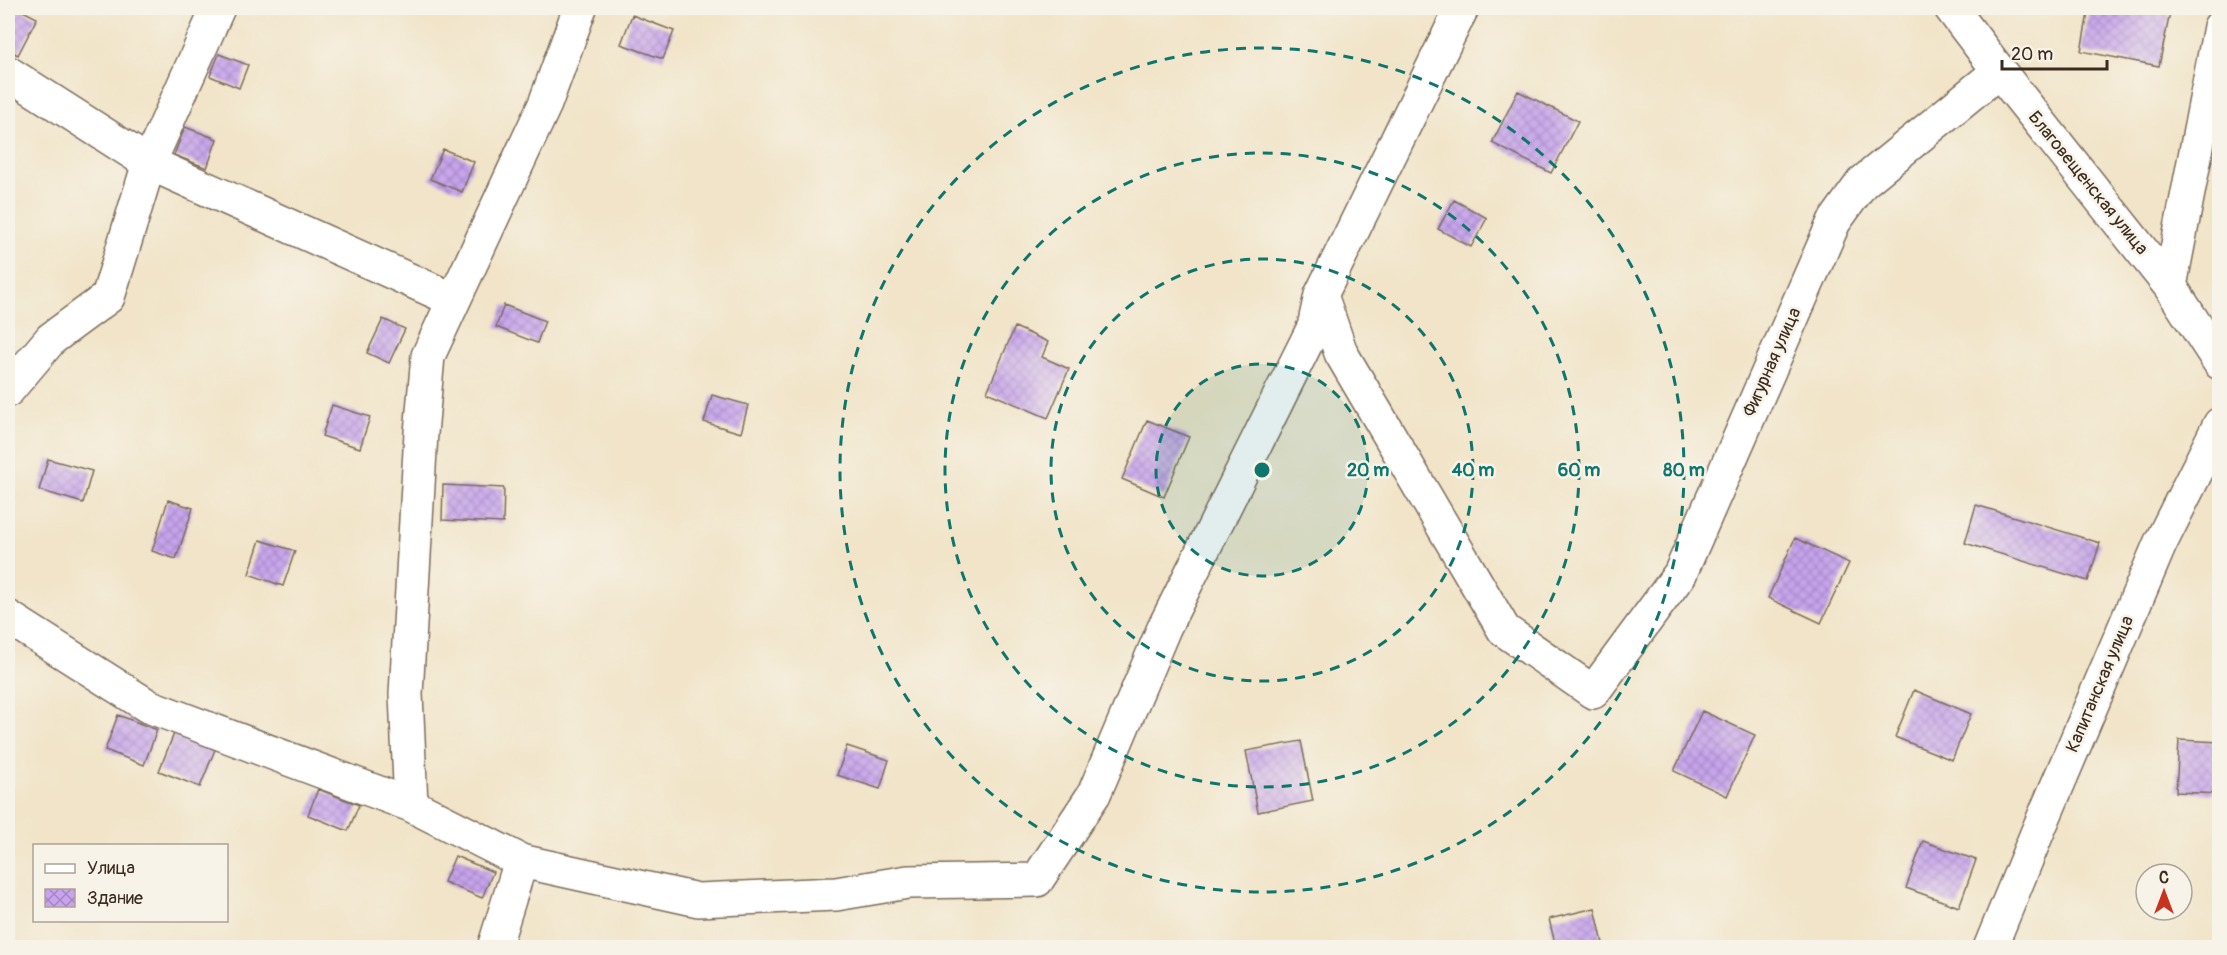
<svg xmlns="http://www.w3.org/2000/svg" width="2227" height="955" font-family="Pangolin,sans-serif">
<defs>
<pattern id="building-cross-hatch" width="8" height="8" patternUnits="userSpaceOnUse" patternTransform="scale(1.5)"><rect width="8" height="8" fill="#c7a4ed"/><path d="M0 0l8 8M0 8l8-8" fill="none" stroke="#a386bf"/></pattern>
</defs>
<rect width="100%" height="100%" fill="#f7f3e8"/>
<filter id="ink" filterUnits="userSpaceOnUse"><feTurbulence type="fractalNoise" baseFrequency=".0167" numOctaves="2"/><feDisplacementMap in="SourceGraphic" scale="12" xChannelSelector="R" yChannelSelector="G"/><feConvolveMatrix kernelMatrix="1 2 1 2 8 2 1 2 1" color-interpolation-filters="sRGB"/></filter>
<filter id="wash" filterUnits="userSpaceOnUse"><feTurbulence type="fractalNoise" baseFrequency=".008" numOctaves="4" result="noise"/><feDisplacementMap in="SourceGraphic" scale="24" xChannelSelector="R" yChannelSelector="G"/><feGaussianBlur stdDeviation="1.35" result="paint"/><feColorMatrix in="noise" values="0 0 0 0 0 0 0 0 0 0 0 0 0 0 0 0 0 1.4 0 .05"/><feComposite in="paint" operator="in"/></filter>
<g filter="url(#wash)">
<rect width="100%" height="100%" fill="#f1e4c8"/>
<g id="blocks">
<path fill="url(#building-cross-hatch)" d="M 8,8 L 17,8 L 37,18 L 18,55 L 8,50 Z
M 2089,8 L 2171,8 L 2159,66 L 2081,51 Z
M 632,15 L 674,31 L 663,59 L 621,44 Z
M 219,54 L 248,65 L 239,88 L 210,76 Z
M 1518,91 L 1578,121 L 1551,173 L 1492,143 Z
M 185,127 L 217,139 L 207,168 L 174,155 Z
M 443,149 L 474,162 L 462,192 L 430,179 Z
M 1454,200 L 1487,218 L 1471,247 L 1438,229 Z
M 504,305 L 545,321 L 537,343 L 496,327 Z
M 383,319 L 405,329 L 389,363 L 367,353 Z
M 1015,327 L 1048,342 L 1042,357 L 1069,369 L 1048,418 L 987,392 Z
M 712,395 L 748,405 L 741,433 L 704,422 Z
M 332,405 L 370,417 L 360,448 L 322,436 Z
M 1147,420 L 1189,437 L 1164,497 L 1122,479 Z
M 48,459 L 92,471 L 83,503 L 39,490 Z
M 443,485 L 504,488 L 503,523 L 442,520 Z
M 168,500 L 193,508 L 176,559 L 152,551 Z
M 1976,505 L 2100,543 L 2088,581 L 1965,543 Z
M 1795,538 L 1849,563 L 1821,623 L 1768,598 Z
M 260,540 L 295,551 L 283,586 L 249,574 Z
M 1914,690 L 1971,714 L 1952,760 L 1895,737 Z
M 1702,711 L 1755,735 L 1727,796 L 1674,771 Z
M 118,715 L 157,730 L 144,765 L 105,750 Z
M 175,731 L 216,747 L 200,787 L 159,771 Z
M 2179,740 L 2220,742 L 2220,794 L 2176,792 Z
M 1301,741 L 1313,801 L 1258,812 L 1246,751 Z
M 847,746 L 889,760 L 880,789 L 837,775 Z
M 318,789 L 359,805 L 348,831 L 308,815 Z
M 1923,841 L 1976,860 L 1959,907 L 1906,888 Z
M 455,856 L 493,872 L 482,898 L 444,882 Z
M 1595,908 L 1604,948 L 1556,948 L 1549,919 Z"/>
</g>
</g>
<g filter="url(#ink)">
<use href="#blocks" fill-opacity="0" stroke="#7b6b5a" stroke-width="1.5"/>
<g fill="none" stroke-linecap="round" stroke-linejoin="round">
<g stroke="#7b6b5a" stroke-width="36">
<path id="minor" d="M 1951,8 L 1999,71 L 2170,286 L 2220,363
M 8,73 L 149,163 L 454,300
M 2170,286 L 2220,27
M 1321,295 L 1341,353 L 1504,630 L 1593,692 L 1680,574 L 1834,222 L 1862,183 L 1999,71
M 8,390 L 51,339 L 108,297 L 149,163 L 218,8
M 8,617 L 148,706 L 411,805 L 521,861 L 698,900 L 836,894 L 908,882 L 1037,880 L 1094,794 L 1164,628 L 1314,327 L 1321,295 L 1462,8
M 411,805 L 406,694 L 421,433 L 428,356 L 545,104 L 580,8
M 494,948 L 521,861
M 1990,948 L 2038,831 L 2160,544 L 2220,424"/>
</g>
<use href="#minor" stroke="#fff" stroke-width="33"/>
</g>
</g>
<circle cx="1262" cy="470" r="106" fill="#0f766e" fill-opacity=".12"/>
<g fill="none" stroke="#0f766e" stroke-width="3" stroke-dasharray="10 8">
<circle cx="1262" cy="470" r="106"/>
<circle cx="1262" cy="470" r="211"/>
<circle cx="1262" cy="470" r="317"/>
<circle cx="1262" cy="470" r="422"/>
</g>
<g text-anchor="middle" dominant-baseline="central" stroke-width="5" stroke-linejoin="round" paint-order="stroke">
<g font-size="18" fill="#3b2a1e" stroke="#f7f3e8">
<text transform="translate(2088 183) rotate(51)">Благовещенская улица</text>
<text transform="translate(1772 362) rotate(-66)">Фигурная улица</text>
<text transform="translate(2100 684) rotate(-67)">Капитанская улица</text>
</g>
</g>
<circle cx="1262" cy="470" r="9" fill="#0f766e" stroke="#f7f3e8" stroke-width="3"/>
<g font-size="18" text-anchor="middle" font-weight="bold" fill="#0f766e" stroke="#f7f3e8" stroke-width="5" stroke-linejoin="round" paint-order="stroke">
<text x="1368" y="476">20 m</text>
<text x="1473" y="476">40 m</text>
<text x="1579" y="476">60 m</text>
<text x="1684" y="476">80 m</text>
</g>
<rect width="2227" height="955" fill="none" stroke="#f7f3e8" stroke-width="30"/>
<rect x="33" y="844" width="195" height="78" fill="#f7f3e8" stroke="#aca397" stroke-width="1.5"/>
<rect x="45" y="864" width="30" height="9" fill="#ffffff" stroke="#aca397" stroke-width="1.5"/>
<text x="87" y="874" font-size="18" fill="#3b2a1e">Улица</text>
<rect x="45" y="889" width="30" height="18" fill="url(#building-cross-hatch)" stroke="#aca397" stroke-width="1.5"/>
<text x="87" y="904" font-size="18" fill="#3b2a1e">Здание</text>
<g transform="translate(2164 892)"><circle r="28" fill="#f7f3e8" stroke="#aca397" stroke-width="1.5"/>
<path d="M0-4.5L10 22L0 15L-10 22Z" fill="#c8321e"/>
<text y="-9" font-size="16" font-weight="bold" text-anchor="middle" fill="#3b2a1e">С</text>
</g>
<path d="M2002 60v9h105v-9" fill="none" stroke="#3b2a1e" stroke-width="3"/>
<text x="2011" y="60" font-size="18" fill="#3b2a1e" stroke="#f7f3e8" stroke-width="4.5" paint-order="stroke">20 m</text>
</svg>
